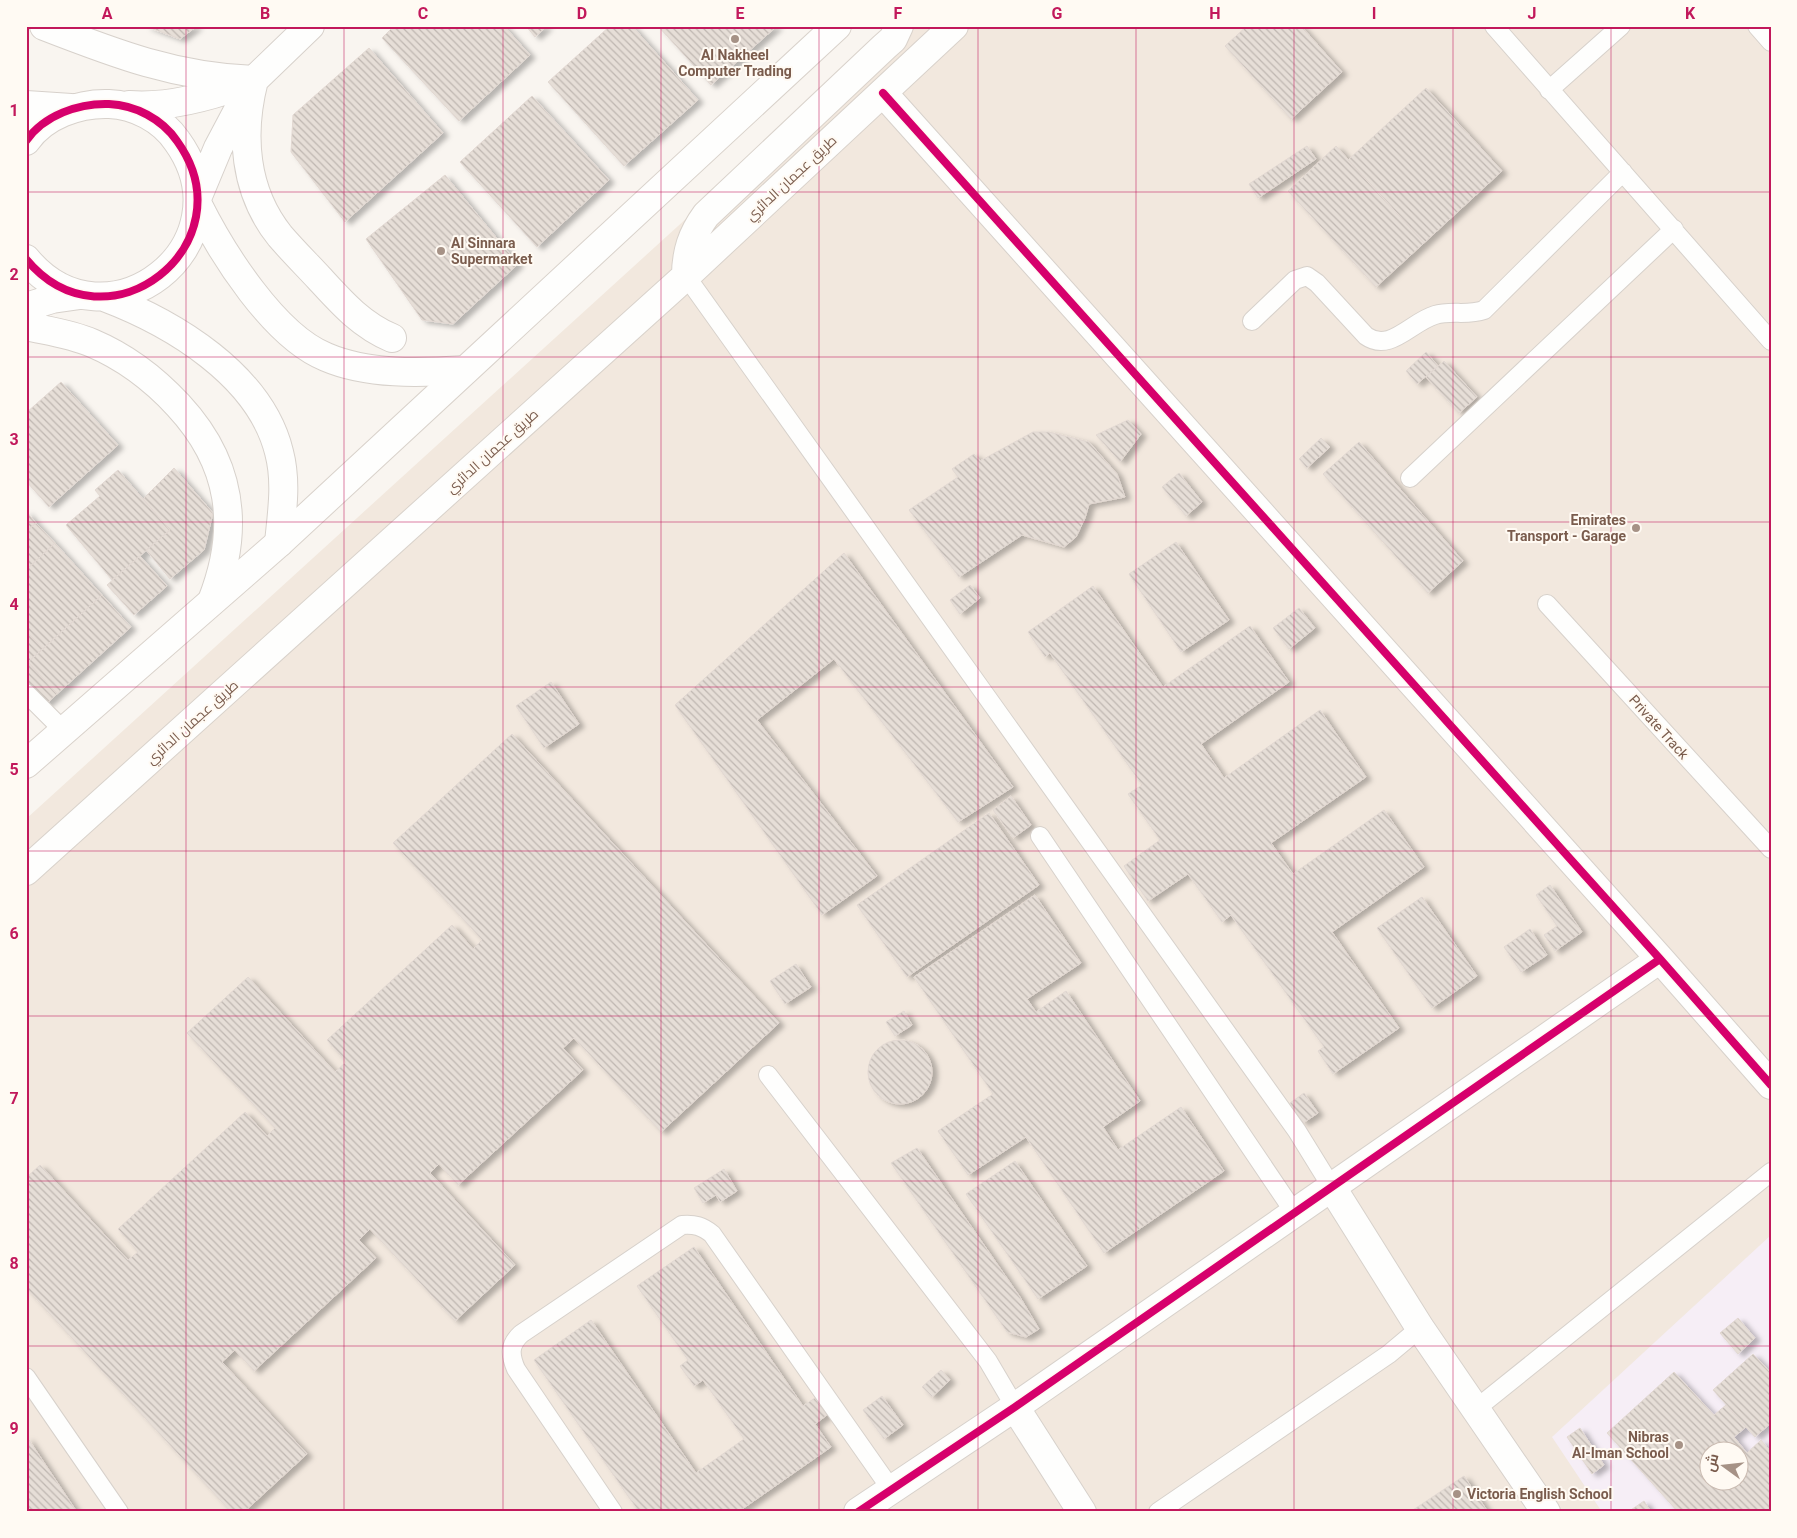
<svg xmlns="http://www.w3.org/2000/svg" width="1797" height="1538" font-family="Roboto,Cairo,sans-serif">
<defs>
<pattern id="building-back-hatch" width="6" height="6" patternUnits="userSpaceOnUse" patternTransform="scale(1.25)"><rect width="6" height="6" fill="#e6ded7"/><path d="M-1 5l2 2M0 0l6 6M5-1l2 2" fill="none" stroke="#bfb7b1"/></pattern>
<filter id="shadow"><feDropShadow dx="5.5" dy="3" stdDeviation="2.5" flood-color="#0004"/></filter>
</defs>
<rect width="100%" height="100%" fill="#f9f5f0"/>
<path fill="#f2e8de" fill-rule="evenodd" d="M 898,26 L 1771,26 L 1771,1512 L 26,1512 L 26,819 ZM 1710,1450 L 1740,1450 L 1740,1480 L 1710,1480 Z"/>
<path fill="#f6eef6" fill-rule="evenodd" d="M 1771,1235 L 1771,1512 L 1602,1512 L 1552,1437 ZM 1710,1450 L 1740,1450 L 1740,1480 L 1710,1480 Z"/>
<path fill="url(#building-back-hatch)" stroke="#e2d8d2" fill-rule="evenodd" filter="url(#shadow)" d="M 145,26 L 197,26 L 180,39 Z
M 394,26 L 504,26 L 530,55 L 459,121 L 382,38 Z
M 526,26 L 547,26 L 535,37 Z
M 610,26 L 632,26 L 698,100 L 624,166 L 548,82 Z
M 658,26 L 777,26 L 711,85 Z
M 1247,26 L 1301,26 L 1342,72 L 1291,119 L 1225,46 Z
M 369,48 L 443,133 L 345,222 L 291,152 L 293,115 Z
M 1426,88 L 1502,171 L 1424,243 L 1348,160 Z
M 532,96 L 609,180 L 537,247 L 460,162 Z
M 1307,146 L 1316,159 L 1258,198 L 1249,184 Z
M 1336,146 L 1424,243 L 1376,287 L 1288,191 Z
M 445,175 L 518,264 L 453,324 L 422,320 L 366,239 Z
M 1426,352 L 1438,366 L 1417,384 L 1406,371 Z
M 1444,361 L 1477,397 L 1459,413 L 1426,377 Z
M 61,382 L 118,445 L 49,507 L 26,481 L 26,413 Z
M 1128,420 L 1141,434 L 1120,462 L 1096,435 Z
M 1033,432 L 1049,432 L 1089,442 L 1117,474 L 1125,497 L 1089,504 L 1085,518 L 1076,537 L 1064,547 L 1022,535 L 959,577 L 909,510 L 958,477 L 952,469 L 974,454 L 980,461 Z
M 1321,438 L 1330,447 L 1307,468 L 1299,459 Z
M 1359,442 L 1463,561 L 1428,593 L 1323,474 Z
M 174,468 L 213,513 L 204,550 L 170,579 L 146,550 L 170,530 L 143,499 Z
M 118,470 L 170,530 L 112,580 L 66,525 L 100,496 L 95,490 Z
M 1179,473 L 1202,502 L 1186,516 L 1162,487 Z
M 26,511 L 36,523 L 26,532 Z
M 36,523 L 55,543 L 26,570 L 26,532 Z
M 1176,542 L 1229,620 L 1181,652 L 1129,574 Z
M 55,543 L 102,595 L 43,649 L 26,631 L 26,570 Z
M 844,553 L 1013,787 L 958,822 L 834,659 L 757,720 L 877,876 L 822,915 L 675,705 Z
M 140,556 L 167,586 L 134,615 L 107,585 Z
M 970,585 L 980,598 L 960,614 L 950,600 Z
M 1093,586 L 1163,687 L 1250,626 L 1289,682 L 1201,744 L 1224,778 L 1320,710 L 1366,777 L 1271,843 L 1293,874 L 1384,810 L 1424,867 L 1332,932 L 1399,1028 L 1333,1074 L 1318,1051 L 1324,1047 L 1231,915 L 1222,922 L 1188,874 L 1148,901 L 1124,866 L 1160,840 L 1128,794 L 1142,785 L 1050,653 L 1045,657 L 1028,632 Z
M 102,595 L 131,627 L 57,694 L 28,662 Z
M 1299,608 L 1315,628 L 1289,649 L 1273,628 Z
M 26,631 L 43,649 L 28,662 L 57,694 L 45,705 L 26,683 Z
M 551,682 L 579,724 L 544,748 L 516,706 Z
M 512,734 L 779,1023 L 661,1132 L 574,1038 L 563,1048 L 583,1070 L 458,1185 L 439,1164 L 430,1173 L 515,1265 L 455,1321 L 370,1229 L 359,1240 L 376,1258 L 254,1371 L 235,1350 L 222,1362 L 307,1454 L 244,1512 L 231,1512 L 26,1288 L 26,1178 L 40,1165 L 128,1260 L 138,1252 L 118,1229 L 245,1112 L 267,1136 L 275,1128 L 187,1033 L 248,977 L 335,1072 L 346,1062 L 327,1040 L 452,925 L 473,949 L 482,940 L 393,843 Z
M 1011,796 L 1031,825 L 1013,838 L 993,810 Z
M 989,813 L 1039,885 L 907,977 L 857,905 Z
M 1550,885 L 1582,932 L 1555,951 L 1544,935 L 1557,926 L 1536,895 Z
M 1035,895 L 1081,963 L 1027,999 L 1036,1012 L 1066,991 L 1140,1101 L 1103,1127 L 1118,1150 L 1181,1107 L 1224,1171 L 1104,1253 L 1026,1137 L 968,1175 L 938,1131 L 993,1094 L 914,977 Z
M 1422,897 L 1477,976 L 1432,1008 L 1377,928 Z
M 1530,929 L 1547,955 L 1521,972 L 1504,947 Z
M 796,964 L 811,987 L 785,1004 L 770,981 Z
M 904,1011 L 912,1025 L 895,1036 L 886,1022 Z
M868 1072a32 32 0 1 1 64 0a32 32 0 1 1-64 0Z
M 1304,1093 L 1318,1113 L 1303,1123 L 1290,1103 Z
M 917,1148 L 1020,1297 L 1039,1329 L 1026,1337 L 1007,1332 L 891,1163 Z
M 1015,1161 L 1087,1266 L 1038,1299 L 966,1194 Z
M 724,1169 L 737,1191 L 720,1202 L 716,1195 L 703,1203 L 694,1188 Z
M 694,1247 L 803,1406 L 815,1398 L 827,1415 L 815,1424 L 831,1447 L 738,1512 L 639,1512 L 534,1360 L 591,1320 L 696,1473 L 744,1439 L 703,1380 L 694,1386 L 680,1366 L 688,1360 L 637,1286 Z
M 1738,1318 L 1755,1338 L 1738,1354 L 1720,1333 Z
M 1753,1354 L 1771,1373 L 1771,1423 L 1755,1437 L 1713,1390 Z
M 941,1370 L 950,1380 L 932,1397 L 922,1387 Z
M 1674,1372 L 1714,1415 L 1726,1405 L 1746,1427 L 1734,1437 L 1747,1453 L 1761,1440 L 1771,1452 L 1771,1512 L 1678,1512 L 1607,1433 ZM 1710,1450 L 1740,1450 L 1740,1480 L 1710,1480 Z
M 882,1396 L 903,1425 L 884,1439 L 863,1410 Z
M 1580,1428 L 1604,1465 L 1592,1474 L 1567,1437 Z
M 27,1437 L 77,1512 L 26,1512 Z
M 1464,1476 L 1488,1512 L 1410,1512 Z
M 1644,1501 L 1651,1512 L 1628,1512 Z"/>
<g fill="none" stroke-linecap="round" stroke-linejoin="round">
<g stroke="#d7d1cb" stroke-width="20">
<path id="service" d="M 1494,26 L 1771,341
M 1757,26 L 1771,42
M 1549,90 L 1621,26
M 686,276 L 1297,1131 L 1331,1186
M 1252,321 L 1295,280 L 1307,276 L 1317,283 L 1366,336 C 1390,353 1411,322 1435,315 C 1451,310 1467,316 1484,310 L 1623,172
M 1410,478 L 1674,229
M 1547,604 L 1771,849
M 26,693 L 64,731
M 1040,836 L 1294,1212
M 768,1075 L 988,1361 L 1015,1407
M 26,1377 L 119,1512
M 1477,1408 L 1771,1172
M 613,1512 L 516,1369 C 510,1355 509,1345 521,1334 L 682,1225 C 695,1224 702,1226 712,1234 L 891,1489
M 1158,1512 L 1389,1354 L 1420,1328"/>
</g>
<g stroke="#d7d1cb" stroke-width="30">
<path id="minor" d="M 44,26 C 116,54 176,77 254,80
M 254,80 C 240,134 244,191 280,236 C 292,250 306,264 319,278 C 341,302 361,325 392,338
M 883,93 L 1660,959 L 1771,1085
M 26,105 L 71,108
M 129,105 C 167,108 205,98 241,85
M 26,141 C 44,115 79,103 109,104 C 135,105 162,119 177,141 C 251,244 107,357 26,259
M 198,196 L 218,148 L 254,80 L 310,26
M 198,205 C 222,253 274,336 326,357 C 368,375 420,373 465,370
M 104,297 C 173,323 260,375 279,452 C 287,482 282,512 279,543
M 26,307 L 52,299 L 80,295
M 26,326 C 48,331 71,334 92,343 C 125,357 153,378 178,405 C 232,463 241,527 212,601
M 1331,1186 L 1420,1328 L 1546,1512
M 1015,1407 L 1082,1512
M 858,1512 L 1015,1407 L 1660,959"/>
</g>
<g stroke="#d9d2cb" stroke-width="30">
<path id="secondary" d="M 686,276 C 686,252 692,234 706,215 L 884,47 L 893,39 L 899,26
M 26,764 L 279,543 L 837,26
M 26,871 L 686,276 L 954,26"/>
</g>
<use href="#service" stroke="#fefefd" stroke-width="18"/>
<use href="#minor" stroke="#fefefd" stroke-width="28"/>
<use href="#secondary" stroke="#fefefd" stroke-width="28"/>
<g stroke="#fffaf3" stroke-width="11">
<path id="cycleway" d="M 883,93 L 1660,959 L 1771,1085
M 26,141 C 44,115 79,103 109,104 C 135,105 162,119 177,141 C 251,244 107,357 26,259
M 858,1512 L 1015,1407 L 1660,959"/>
</g>
<use href="#cycleway" stroke="#d6006c" stroke-width="8"/>
</g>
<path fill="none" stroke="#c2185b" stroke-width="1" stroke-opacity="0.55" d="M 186,26 L 186,1512M 344,26 L 344,1512M 503,26 L 503,1512M 661,26 L 661,1512M 819,26 L 819,1512M 978,26 L 978,1512M 1136,26 L 1136,1512M 1294,26 L 1294,1512M 1453,26 L 1453,1512M 1611,26 L 1611,1512M 26,192 L 1771,192M 26,357 L 1771,357M 26,522 L 1771,522M 26,687 L 1771,687M 26,851 L 1771,851M 26,1016 L 1771,1016M 26,1181 L 1771,1181M 26,1346 L 1771,1346"/>
<g fill="#a69286" stroke="#fffaf3" stroke-width="2">
<circle cx="735" cy="39" r="5"/>
<circle cx="441" cy="251" r="5"/>
<circle cx="1636" cy="528" r="5"/>
<circle cx="1679" cy="1445" r="5"/>
<circle cx="1457" cy="1494" r="5"/>
</g>
<g text-anchor="middle" dominant-baseline="central" stroke-width="4" stroke-linejoin="round" paint-order="stroke">
<g font-size="14" font-weight="bold" fill="#7a5c4d" stroke="#fffaf3" text-anchor="start">
<text x="735" y="55" text-anchor="middle">Al Nakheel<tspan x="735" dy="16">Computer Trading</tspan></text>
<text x="451" y="243">Al Sinnara<tspan x="451" dy="16">Supermarket</tspan></text>
<text x="1626" y="520" text-anchor="end">Emirates<tspan x="1626" dy="16">Transport - Garage</tspan></text>
<text x="1669" y="1437" text-anchor="end">Nibras<tspan x="1669" dy="16">Al-Iman School</tspan></text>
<text x="1467" y="1494">Victoria English School</text>
</g>
<g font-size="14" fill="#7a5c4d" stroke="#fffaf3">
<text transform="translate(791 178) rotate(-43)">طريق عجمان الدائري</text>
<text transform="translate(492 451) rotate(-42)">طريق عجمان الدائري</text>
<text transform="translate(192 722) rotate(-42)">طريق عجمان الدائري</text>
<text transform="translate(1659 727) rotate(48)">Private Track</text>
</g>
</g>
<rect width="1797" height="1538" fill="none" stroke="#fffaf3" stroke-width="55"/>
<g transform="translate(1724 1466) rotate(285)"><circle r="24" fill="#fffaf3" stroke="#cabbb1"/>
<path d="M0-4L9 19L0 12L-9 19Z" fill="#a69286"/>
<text y="-8" font-size="14" font-weight="bold" text-anchor="middle" fill="#7a5c4d">ش</text>
</g>
<rect x="28" y="28" width="1742" height="1482" fill="none" stroke="#c2185b" stroke-width="2"/>
<g font-size="16" text-anchor="middle" font-weight="bold" fill="#c2185b">
<text x="107" y="19">A</text>
<text x="265" y="19">B</text>
<text x="423" y="19">C</text>
<text x="582" y="19">D</text>
<text x="740" y="19">E</text>
<text x="898" y="19">F</text>
<text x="1057" y="19">G</text>
<text x="1215" y="19">H</text>
<text x="1374" y="19">I</text>
<text x="1532" y="19">J</text>
<text x="1690" y="19">K</text>
<text x="14" y="116">1</text>
<text x="14" y="280">2</text>
<text x="14" y="445">3</text>
<text x="14" y="610">4</text>
<text x="14" y="775">5</text>
<text x="14" y="939">6</text>
<text x="14" y="1104">7</text>
<text x="14" y="1269">8</text>
<text x="14" y="1434">9</text>
</g>
</svg>
